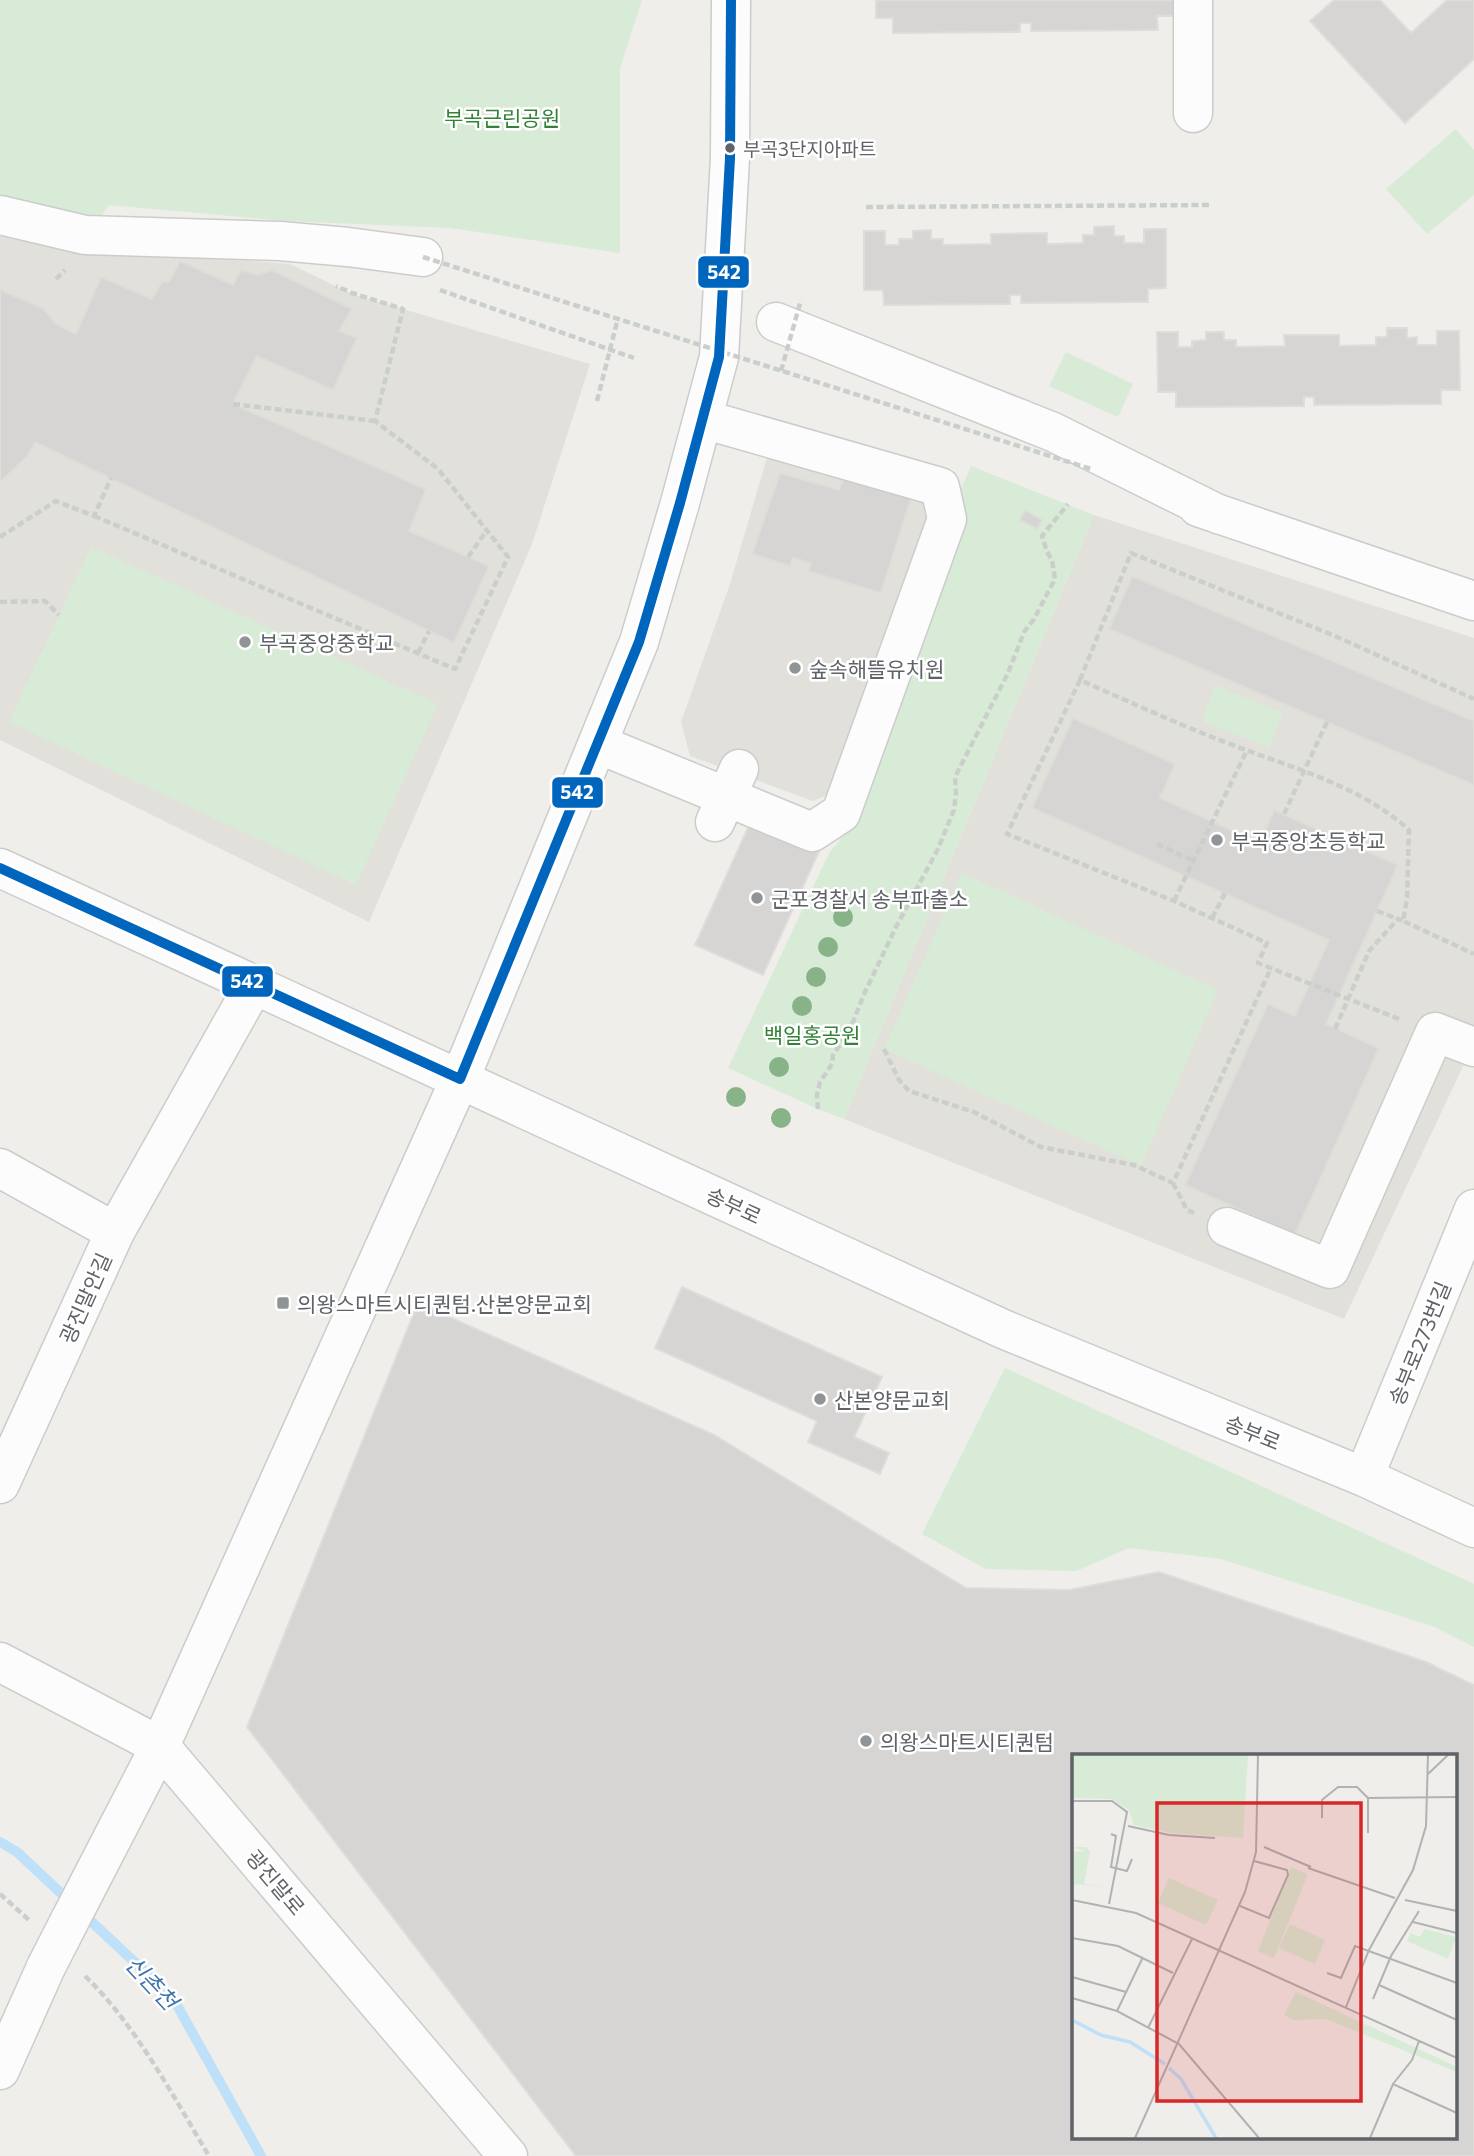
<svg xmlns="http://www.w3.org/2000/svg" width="1474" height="2156" font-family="Commissioner,'Noto Sans KR',sans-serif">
<rect width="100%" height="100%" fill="#efeeea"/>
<path fill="#e2e0da" d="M 0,226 L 85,249 L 290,264 L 352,294 L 590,364 L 532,544 L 369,922 L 0,740 Z
M 768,454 L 934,503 L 850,785 L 813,801 L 690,756 L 681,722 L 730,584 Z
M 1094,515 L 1474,638 L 1474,1043 L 1344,1319 L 844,1119 Z"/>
<path fill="#d8ebd6" d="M 0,0 L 642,0 L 620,68 L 620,253 L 450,228 L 286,221 L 109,205 L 99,219 L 0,203 Z
M 1456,129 L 1474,150 L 1474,195 L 1427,234 L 1386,189 Z
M 1066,352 L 1133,384 L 1118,417 L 1049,386 Z
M 971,466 L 1094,515 L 844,1119 L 818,1109 L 728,1068 L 829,853 L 849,829 L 956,501 Z
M 91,547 L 438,704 L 356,885 L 9,722 Z
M 1215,685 L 1283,713 L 1269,748 L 1202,721 Z
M 962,873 L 1218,990 L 1141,1166 L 884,1049 Z
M 1005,1368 L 1474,1584 L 1474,1647 L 1435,1627 L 1221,1559 L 1129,1548 L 1076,1571 L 986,1569 L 922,1534 Z"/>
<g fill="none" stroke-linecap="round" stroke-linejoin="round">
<path stroke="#bfe0f9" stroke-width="10" d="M 0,1842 L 17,1852 L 173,1998 L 261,2156"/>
</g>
<path fill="#d6d5d3" stroke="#deddd9" stroke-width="2" fill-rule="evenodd" d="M 876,0 L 1176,0 L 1176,16 L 1157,16 L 1158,30 L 1031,31 L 1031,23 L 1020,23 L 1020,32 L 893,33 L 893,18 L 876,18 Z
M 1334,0 L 1380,0 L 1411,33 L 1447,0 L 1474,0 L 1474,59 L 1405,123 L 1310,21 Z
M 1114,226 L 1114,236 L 1124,236 L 1124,243 L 1144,243 L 1144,229 L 1166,229 L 1166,288 L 1148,289 L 1148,302 L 1021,303 L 1021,295 L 1010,295 L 1010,304 L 884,305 L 883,290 L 864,290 L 864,231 L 885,231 L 885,245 L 899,245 L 899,239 L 913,239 L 913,231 L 931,230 L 931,239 L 943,239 L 943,245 L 991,244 L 991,234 L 1047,233 L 1047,244 L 1054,244 L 1083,243 L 1083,235 L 1094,235 L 1094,227 Z
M 180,261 L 233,285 L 241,270 L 258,275 L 272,270 L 352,309 L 339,331 L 357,338 L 333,390 L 257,356 L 233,404 L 426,489 L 409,531 L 489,566 L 454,643 L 35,442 L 28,456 L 0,482 L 0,290 L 43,308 L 56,324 L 76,334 L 101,277 L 152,299 L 162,282 L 169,282 Z
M 1387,328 L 1407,328 L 1407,338 L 1417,337 L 1417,345 L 1437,345 L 1437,331 L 1459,331 L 1460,390 L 1441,390 L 1441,404 L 1314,405 L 1314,397 L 1304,397 L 1304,406 L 1176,407 L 1176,392 L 1158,392 L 1157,332 L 1178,332 L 1178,347 L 1192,347 L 1192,341 L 1206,340 L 1206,332 L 1224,332 L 1224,340 L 1236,340 L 1236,347 L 1285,346 L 1284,335 L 1339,335 L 1339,346 L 1376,345 L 1376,337 L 1387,337 Z
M 780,473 L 839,490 L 844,477 L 911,498 L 881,593 L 808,571 L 811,563 L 793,558 L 790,566 L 752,554 Z
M 1025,510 L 1042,520 L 1037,529 L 1020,520 Z
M 1132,576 L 1474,721 L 1474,785 L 1109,629 Z
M 1073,718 L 1175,764 L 1160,798 L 1260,843 L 1274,810 L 1398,865 L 1326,1024 L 1379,1048 L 1295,1235 L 1185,1185 L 1268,1004 L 1295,1016 L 1329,940 L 1032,808 Z
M 751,821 L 819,851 L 763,975 L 695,945 Z
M 682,1287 L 882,1377 L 854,1437 L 889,1453 L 880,1474 L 808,1442 L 817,1421 L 655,1348 Z
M 418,1303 L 714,1435 L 966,1588 L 1069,1590 L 1159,1572 L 1426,1662 L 1474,1685 L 1474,2156 L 576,2156 L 247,1727 ZM 1073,1755 L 1455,1755 L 1455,2137 L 1073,2137 Z"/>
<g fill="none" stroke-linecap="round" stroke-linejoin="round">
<g stroke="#cbcccc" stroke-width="41">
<path id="minor" d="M 1193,113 L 1193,0
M 0,215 L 85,235 L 280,241 L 348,247 L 423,257
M 776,322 L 1053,432 L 1220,515
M 1198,507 L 1474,601
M 598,744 L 812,832 L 841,813 L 947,519 L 940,487 L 703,419
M 715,822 L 739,769
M 0,868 L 1003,1329 L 1364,1477 L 1474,1528
M 0,1168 L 115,1232
M 1227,1227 L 1330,1269 L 1435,1032 L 1474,1047
M 1364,1477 L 1474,1209
M 0,1484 L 115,1232 L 254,985
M 0,1662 L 160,1746 L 508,2156
M 69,1922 L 160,1746 L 460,1079 L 639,642 L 680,503 L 719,357 L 730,158 L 731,0
M 0,2070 L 46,1967"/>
</g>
<path stroke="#cacfcc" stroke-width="4.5" stroke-dasharray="7 3.5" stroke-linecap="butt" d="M 866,207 L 1212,205
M 56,279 L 65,270
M 440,290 L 634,358
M 233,404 L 375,421
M 94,516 L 455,669 L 508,557 L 438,469 L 375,421 L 403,309 L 352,293 L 336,286
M 0,537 L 56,501 L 94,516 L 111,478
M 468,557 L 487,530
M 0,602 L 45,601 L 59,615
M 418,653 L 429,631
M 1080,680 L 1131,553 L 1335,636 L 1474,699
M 1284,814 L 1327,722
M 1157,844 L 1194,861
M 1174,901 L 1247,750
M 1377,911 L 1398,919
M 1212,918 L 1225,893
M 1399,1019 L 1258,963 L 1267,943 L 1174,901 L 1007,834 L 1080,680 C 1132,703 1184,727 1238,747 C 1296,769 1362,787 1409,830 L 1407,899 L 1403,921 L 1474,954
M 1335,1029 L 1369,951 L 1398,919 L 1403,921
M 884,1049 L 899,1080 L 909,1091 L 974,1112 L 1041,1147 L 1134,1165 L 1173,1183 L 1271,968
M 818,1109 L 817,1095 L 820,1082 L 832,1064 L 833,1055 L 849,1032 L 865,992 L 896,927 L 937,851 L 954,810 L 956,793 L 955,777 L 1008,673 L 1024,632 L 1034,619 L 1055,579 L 1052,560 L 1047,552 L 1042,536 L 1068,504
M 1173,1183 L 1187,1210 L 1194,1213
M 0,1894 L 29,1920
M 85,1976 C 135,2024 173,2096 209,2156"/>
<use href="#minor" stroke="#fdfcfc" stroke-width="38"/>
<g stroke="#cbcccc" stroke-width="41" stroke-linecap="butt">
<path id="minor-bridge" d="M 46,1967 L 69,1922"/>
</g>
<path stroke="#cacfcc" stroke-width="4.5" stroke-dasharray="7 3.5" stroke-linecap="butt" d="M 423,257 L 1091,469
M 781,371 L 801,300
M 597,401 L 618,318"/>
<use href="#minor-bridge" stroke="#fdfcfc" stroke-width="38"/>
<g stroke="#fff" stroke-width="16">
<path id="bus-1" d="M 0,868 L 460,1079 L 639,642 L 680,503 L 719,357 L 730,158 L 731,0"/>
</g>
<use href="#bus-1" stroke="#0065bd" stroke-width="10"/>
</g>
<g fill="#88b388">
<circle cx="843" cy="917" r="10"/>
<circle cx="828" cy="947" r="10"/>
<circle cx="816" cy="977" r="10"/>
<circle cx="802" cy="1006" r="10"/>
<circle cx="779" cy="1067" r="10"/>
<circle cx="736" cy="1097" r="10"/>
<circle cx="781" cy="1118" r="10"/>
</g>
<circle fill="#5f6368" stroke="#fff" stroke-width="2.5" cx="730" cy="148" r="6"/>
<g fill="#919496" stroke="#fff" stroke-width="2.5">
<circle cx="245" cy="642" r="7"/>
<circle cx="795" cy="668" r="7"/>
<circle cx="1217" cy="840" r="7"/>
<circle cx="757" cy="898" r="7"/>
<rect x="276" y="1296" width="14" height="14" rx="3.5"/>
<circle cx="820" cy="1399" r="7"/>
<circle cx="866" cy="1741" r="7"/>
</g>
<g text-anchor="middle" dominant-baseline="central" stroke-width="5" stroke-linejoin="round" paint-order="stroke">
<g font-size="19" fill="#5f6368" stroke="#fff" text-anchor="start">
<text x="743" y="148">부곡3단지아파트</text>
</g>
<g font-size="21" fill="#348238" stroke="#fff">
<text x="502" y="117">부곡근린공원</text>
<text x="812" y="1034">백일홍공원</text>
</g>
<g font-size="21" fill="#5f6368" stroke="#fff" text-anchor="start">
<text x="259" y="642">부곡중앙중학교</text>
<text x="809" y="668">숲속해뜰유치원</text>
<text x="1231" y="840">부곡중앙초등학교</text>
<text x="771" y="898">군포경찰서 송부파출소</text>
<text x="297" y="1303">의왕스마트시티퀀텀.산본양문교회</text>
<text x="834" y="1399">산본양문교회</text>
<text x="880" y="1741">의왕스마트시티퀀텀</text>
</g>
<g font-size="21" fill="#5f6368" stroke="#fff">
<text transform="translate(734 1205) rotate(25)">송부로</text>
<text transform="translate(85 1298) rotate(-66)">광진말안길</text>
<text transform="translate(1419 1343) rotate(-68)">송부로273번길</text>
<text transform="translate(1253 1432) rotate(22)">송부로</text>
<text transform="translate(276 1882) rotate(50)">광진말로</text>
</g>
<g font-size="23" font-style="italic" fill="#4174aa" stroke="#fff">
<text transform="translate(152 1982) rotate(47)">신촌천</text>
</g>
</g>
<g transform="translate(1072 1754)">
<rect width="385" height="385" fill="#efeeea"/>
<path d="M 0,1 L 176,1 L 171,84 L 99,79 L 62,71 L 57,56 L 40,45 L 0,44 ZM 0,93 L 14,93 L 18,97 L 12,130 L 35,133 L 0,130 L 0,98 L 14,97 ZM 219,113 L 236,120 L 202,204 L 186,197 ZM 97,124 L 146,146 L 134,171 L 86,149 ZM 218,170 L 253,186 L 243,210 L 207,194 ZM 352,175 L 384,183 L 376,205 L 335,187 L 339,179 L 348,183 ZM 224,238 L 385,313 L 385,318 L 254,265 L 221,266 L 212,261 Z" fill="#d8ebd6"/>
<path fill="none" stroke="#bfe0f9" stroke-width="3.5" d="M 0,266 L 29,281 L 58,288 L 93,310M 97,314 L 109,325 L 144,384"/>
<path fill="none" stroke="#b1b2b2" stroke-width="2" d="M 356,20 L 376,1M 0,47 L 40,47 L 55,58 L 37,150M 250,64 L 250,46 L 266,33 L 285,33 L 296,44 L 385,43M 56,72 L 97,81 L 143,84M 296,79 L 296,44M 39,80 L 44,82 L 39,113 L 55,117 L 60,105M 192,93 L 239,113M 236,114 L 323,144M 0,146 L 64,159 L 385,304M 333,146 L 385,157M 168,152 L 197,164 L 216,121 L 215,116 L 182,107M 341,168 L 385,179M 0,184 L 46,192 L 101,219M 255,219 L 269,224 L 283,192 L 385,229M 0,223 L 54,238M 307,231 L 385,266M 0,244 L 45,257 L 107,290 L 187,384M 301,245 L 319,202 L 347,157M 274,253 L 297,196 L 341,116 L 354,72 L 356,1M 45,257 L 71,203M 76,274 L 120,185M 321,330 L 340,306 L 347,287M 63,384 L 173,138 L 184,98 L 186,1M 298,384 L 321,330 L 385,359"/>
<path fill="#d62828" fill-opacity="0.15" stroke="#d62828" stroke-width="3.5" d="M 85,49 L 289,49 L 289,347 L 85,347 Z"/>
<rect width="385" height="385" fill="none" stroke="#5f6368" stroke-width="3.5"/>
</g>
<g stroke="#fff" stroke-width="2.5">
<rect x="697" y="255" width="53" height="34" rx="7" fill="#0065bd"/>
<rect x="551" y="776" width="53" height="33" rx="7" fill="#0065bd"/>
<rect x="221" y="965" width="53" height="33" rx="7" fill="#0065bd"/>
</g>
<g font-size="19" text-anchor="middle" font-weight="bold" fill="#fff">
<text x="724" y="279">542</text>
<text x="577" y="799">542</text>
<text x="247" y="988">542</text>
</g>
</svg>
